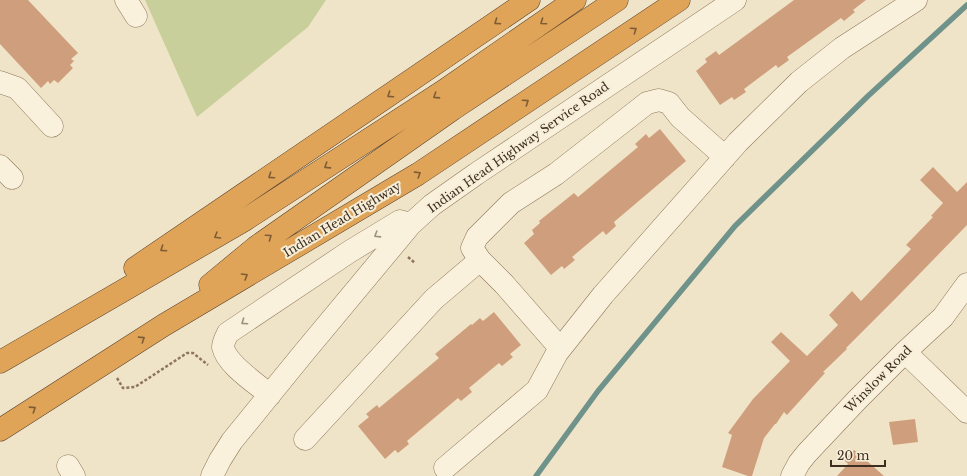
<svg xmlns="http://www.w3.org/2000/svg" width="967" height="476" font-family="'Libre Baskerville',serif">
<rect width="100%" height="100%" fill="#f0e4c8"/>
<path fill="#c9cf9b" d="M 145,0 L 326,0 L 308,27 L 197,117 Z"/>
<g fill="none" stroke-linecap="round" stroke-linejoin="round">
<path stroke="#6f938a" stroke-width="5.5" d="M 536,476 L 598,391 L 735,226 L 868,96 L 967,5"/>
</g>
<path fill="#cf9f7d" d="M 0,0 L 28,0 L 78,53 L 71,59 L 74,61 L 70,65 L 73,68 L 58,83 L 54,80 L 50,84 L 48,81 L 41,88 L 0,44 Z
M 794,0 L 866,0 L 853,10 L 855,12 L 844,21 L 841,18 L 787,57 L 789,60 L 778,68 L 776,65 L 744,89 L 746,92 L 734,100 L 732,97 L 720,105 L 696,71 L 707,62 L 705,59 L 716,51 L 719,55 Z
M 660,129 L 686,161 L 614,222 L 616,226 L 606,235 L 603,231 L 572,257 L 575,260 L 564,269 L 562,266 L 551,275 L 524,243 L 534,234 L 532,230 L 540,223 L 539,221 L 574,193 L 578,197 L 638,147 L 635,144 L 646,134 L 649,138 Z
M 933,167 L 957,192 L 967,182 L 967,225 L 899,295 L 846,348 L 847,349 L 823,372 L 825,373 L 787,415 L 784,412 L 776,424 L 775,424 L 764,438 L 752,476 L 748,476 L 722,467 L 732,435 L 728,433 L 753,399 L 790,361 L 771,342 L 781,332 L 807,356 L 838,325 L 829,315 L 852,291 L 861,301 L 911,249 L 906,245 L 933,217 L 931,216 L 943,203 L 920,180 Z
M 494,312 L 521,345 L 510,354 L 513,357 L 502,366 L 499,363 L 469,388 L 472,392 L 461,401 L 458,398 L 407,441 L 409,444 L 398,453 L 395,450 L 385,459 L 358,426 L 369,417 L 366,414 L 377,405 L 379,408 L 439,358 L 435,354 L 471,324 L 472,325 L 480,318 L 483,321 Z
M 915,419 L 918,442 L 893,445 L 889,422 Z
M 854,450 L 858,453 L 884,476 L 837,476 L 848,464 L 844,460 Z"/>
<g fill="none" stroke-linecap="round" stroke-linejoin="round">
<g stroke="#8d765c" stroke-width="23">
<path id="minor" d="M 126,0 L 136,16
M 0,82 L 17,88 L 52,126
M 0,166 L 12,178
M 480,260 L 504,284 L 560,348
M 905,352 L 967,412
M 270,395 C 257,384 226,364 223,347 C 223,342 226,337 228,333 L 349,252 L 400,221 L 411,224
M 305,439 L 434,299 L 480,260 L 472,248 L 477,237 L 511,203 L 556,174 L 647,103 L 659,100 L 669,103 L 680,117 L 725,157
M 68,466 L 74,476
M 445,468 L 537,390 L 557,353 L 603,295 L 738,142 L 799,82 L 842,48 L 916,0
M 212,476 L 220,460 L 232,441 L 302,355 L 411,224 L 432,205 L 476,174 L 735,0
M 792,476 L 799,463 L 807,453 L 857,400 L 905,352 L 943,317 L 967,284"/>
</g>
<g stroke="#5b4430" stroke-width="23">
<path id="highway" d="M 135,268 L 529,0
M 210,285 L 256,247 L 453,109 L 617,0
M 0,362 L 243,221 L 442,92 L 575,0
M 0,430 L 164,325 L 418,174 L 679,0"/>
</g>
<path stroke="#8d765c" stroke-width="2.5" stroke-dasharray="3 2" stroke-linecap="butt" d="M 408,257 L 415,263
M 117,378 L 123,388 L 135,387 L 187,353 L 193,353 L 208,365"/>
<use href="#minor" stroke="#faf1dc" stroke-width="22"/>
<use href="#highway" stroke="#e0a458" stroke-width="22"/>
</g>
<defs><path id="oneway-chevron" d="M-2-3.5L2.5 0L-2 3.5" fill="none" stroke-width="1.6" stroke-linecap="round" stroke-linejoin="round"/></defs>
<g stroke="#7e5d36">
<use href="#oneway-chevron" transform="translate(497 22) rotate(146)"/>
<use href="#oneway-chevron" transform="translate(543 22) rotate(145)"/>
<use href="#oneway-chevron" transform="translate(634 30) rotate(-34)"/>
<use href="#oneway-chevron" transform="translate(390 95) rotate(146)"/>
<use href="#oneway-chevron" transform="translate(436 96) rotate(147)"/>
<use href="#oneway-chevron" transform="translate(526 102) rotate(-34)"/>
<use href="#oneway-chevron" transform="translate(327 166) rotate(147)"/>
<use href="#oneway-chevron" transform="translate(418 174) rotate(-32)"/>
<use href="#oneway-chevron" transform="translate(271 176) rotate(146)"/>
<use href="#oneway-chevron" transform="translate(217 236) rotate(150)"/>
<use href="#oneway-chevron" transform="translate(269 237) rotate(-35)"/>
<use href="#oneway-chevron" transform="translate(163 249) rotate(146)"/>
<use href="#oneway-chevron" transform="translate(245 276) rotate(-31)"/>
<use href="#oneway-chevron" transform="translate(142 339) rotate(-33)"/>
<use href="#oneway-chevron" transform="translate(33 409) rotate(-33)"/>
</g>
<g stroke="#9c907e">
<use href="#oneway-chevron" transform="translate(377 235) rotate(148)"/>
<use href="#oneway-chevron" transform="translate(244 322) rotate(146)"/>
</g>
<g text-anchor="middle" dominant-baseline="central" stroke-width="4" stroke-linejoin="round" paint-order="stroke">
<g font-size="12" fill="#3d2e20" stroke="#f7eed8">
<text transform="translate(518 147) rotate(-35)">Indian Head Highway Service Road</text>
<text transform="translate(342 219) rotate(-31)">Indian Head Highway</text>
<text transform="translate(878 379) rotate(-45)">Winslow Road</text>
</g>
</g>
<path d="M831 460v6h54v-6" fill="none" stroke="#3d2e20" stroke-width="2"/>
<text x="837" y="460" font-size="12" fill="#3d2e20" stroke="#f7eed8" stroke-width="3" paint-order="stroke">20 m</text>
</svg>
